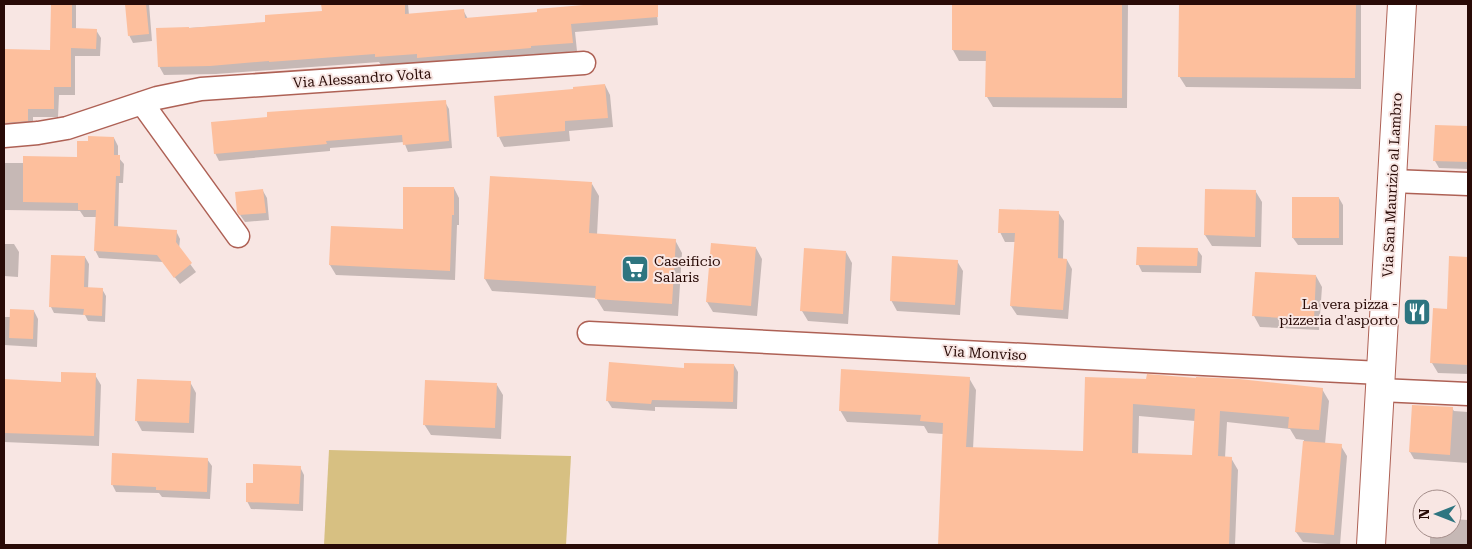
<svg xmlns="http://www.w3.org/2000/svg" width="1472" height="549" font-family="'Roboto Serif',serif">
<rect width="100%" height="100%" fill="#f8e6e3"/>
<path fill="#d7c082" d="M 329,450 L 571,456 L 566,545 L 324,545 Z"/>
<path fill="#0003" fill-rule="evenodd" d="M 52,4 L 76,4 L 76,30 L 96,30 L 101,38 L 100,56 L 75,56 L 75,95 L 59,95 L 58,117 L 33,117 L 33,129 L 4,130 L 4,51 L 52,51 Z
M 126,4 L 149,4 L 152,41 L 133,43 L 129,35 Z
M 323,4 L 408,4 L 409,15 L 463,10 L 468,19 L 538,13 L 595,5 L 594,4 L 656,4 L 658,25 L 575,32 L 577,51 L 423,66 L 421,62 L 381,65 L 379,62 L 216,74 L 164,75 L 159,66 L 189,28 L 267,23 L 323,12 Z
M 954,4 L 1128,4 L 1127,108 L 993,107 L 987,97 L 987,61 L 959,61 L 953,50 Z
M 1180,4 L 1361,4 L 1361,89 L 1186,87 L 1179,76 Z
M 605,85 L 610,95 L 613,127 L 569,131 L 570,141 L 504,147 L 499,137 L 575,91 Z
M 445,102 L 449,109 L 452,148 L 408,152 L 404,142 L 330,148 L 330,151 L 219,161 L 215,153 L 268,118 Z
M 1436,126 L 1468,128 L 1468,169 L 1439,168 L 1435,161 Z
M 114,138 L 118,146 L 118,157 L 124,164 L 123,183 L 119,183 L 118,227 L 176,231 L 180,239 L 179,249 L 196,272 L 180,284 L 163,262 L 99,258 L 95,250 L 97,217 L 84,217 L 80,211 L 4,210 L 4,163 L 24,163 L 78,158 Z
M 592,184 L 599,196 L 597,235 L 675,240 L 682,253 L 678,316 L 604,311 L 596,298 L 492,291 L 485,279 Z
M 454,188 L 459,198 L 459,225 L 457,225 L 455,280 L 336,275 L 330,265 L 332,227 L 405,230 Z
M 263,191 L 267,198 L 269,220 L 245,222 L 238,212 Z
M 1256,192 L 1262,202 L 1261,247 L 1212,246 L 1205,235 Z
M 1339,198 L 1343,205 L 1343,245 L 1298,245 L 1293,238 Z
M 1058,212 L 1064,221 L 1063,259 L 1067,260 L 1072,269 L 1068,319 L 1017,315 L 1011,306 L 1016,242 L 1005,242 L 1000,232 Z
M 4,244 L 14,244 L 19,252 L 18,277 L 4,276 Z
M 756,248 L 762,259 L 757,316 L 713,312 L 707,302 Z
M 1197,249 L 1202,256 L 1201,273 L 1142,272 L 1138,264 Z
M 846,252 L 852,263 L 848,324 L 808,321 L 802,311 Z
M 85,257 L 89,264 L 88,289 L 102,289 L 106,296 L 105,322 L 88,321 L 85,315 L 54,313 L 51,307 Z
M 1451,258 L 1468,258 L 1468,374 L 1438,373 L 1432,363 L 1449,310 Z
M 957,261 L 963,271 L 960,315 L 897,311 L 891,300 Z
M 1316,276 L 1322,287 L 1319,330 L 1260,327 L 1254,316 Z
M 34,311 L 38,319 L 37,347 L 4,345 L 4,317 L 11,317 Z
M 734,365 L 738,372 L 737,409 L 655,407 L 655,411 L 612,408 L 607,400 L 685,369 Z
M 95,375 L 101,385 L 99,446 L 4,442 L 4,381 L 62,383 Z
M 969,378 L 976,390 L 973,449 L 1084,453 L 1086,379 L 1322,389 L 1329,401 L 1325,444 L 1341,446 L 1347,456 L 1340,545 L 1303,542 L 1296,532 L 1304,440 L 1296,439 L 1290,429 L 1227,422 L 1225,458 L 1231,458 L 1238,470 L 1235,545 L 940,545 L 943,434 L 928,433 L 924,426 L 847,422 L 840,410 ZM 1139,416 L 1195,421 L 1194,457 L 1138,455 Z
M 190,382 L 196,393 L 194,433 L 142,431 L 136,420 Z
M 497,385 L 503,395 L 501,439 L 431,435 L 424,424 Z
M 1452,408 L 1454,411 L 1468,412 L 1468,463 L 1414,459 L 1410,452 Z
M 207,459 L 212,466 L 210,499 L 162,497 L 159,493 L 116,492 L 112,484 Z
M 300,467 L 304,475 L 303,511 L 251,509 L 247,501 L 254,485 Z
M 1452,519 L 1468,520 L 1468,545 L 1430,545 L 1430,529 L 1452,529 Z"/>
<path fill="#fdbf9d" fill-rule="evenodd" d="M 51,4 L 72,4 L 72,28 L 97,29 L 96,49 L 71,48 L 71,87 L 54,87 L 54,109 L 28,109 L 28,121 L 4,123 L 4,49 L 50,50 Z
M 125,4 L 146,4 L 149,34 L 128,36 Z
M 321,4 L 405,4 L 405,14 L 464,9 L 465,18 L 537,12 L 537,9 L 595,4 L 658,4 L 658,17 L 571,24 L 573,43 L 531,46 L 531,48 L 417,58 L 417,54 L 375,57 L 375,54 L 269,62 L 269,61 L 210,66 L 158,67 L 156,28 L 189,27 L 189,28 L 265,22 L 265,15 L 322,11 Z
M 952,4 L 1122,4 L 1122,98 L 985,97 L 986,51 L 952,50 Z
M 1179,4 L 1356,4 L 1355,78 L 1178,77 Z
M 605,84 L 608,118 L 565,121 L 565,131 L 497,137 L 494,96 L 573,89 L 573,87 Z
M 446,100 L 449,141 L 403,145 L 402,135 L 326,141 L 327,144 L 214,154 L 211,122 L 267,117 L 267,112 Z
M 1435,125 L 1468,126 L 1468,162 L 1433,161 Z
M 88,136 L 114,137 L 114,155 L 120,155 L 120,176 L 116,176 L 114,226 L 177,230 L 176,242 L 192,263 L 174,278 L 157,255 L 94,251 L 96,210 L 78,210 L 78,203 L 23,202 L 23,156 L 77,157 L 77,141 L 88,141 Z
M 490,176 L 592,182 L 589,233 L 676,239 L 672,304 L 595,299 L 596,286 L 484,279 Z
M 403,187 L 454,187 L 454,215 L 452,215 L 450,271 L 329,265 L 331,226 L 403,229 Z
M 263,189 L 266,213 L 239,215 L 237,212 L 235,192 Z
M 1205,189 L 1256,190 L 1255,237 L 1204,235 Z
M 1292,197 L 1339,197 L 1339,238 L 1292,238 Z
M 999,209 L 1059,211 L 1058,258 L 1067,259 L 1063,310 L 1010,306 L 1015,233 L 998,233 Z
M 711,243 L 756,247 L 751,306 L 706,302 Z
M 1137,247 L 1198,248 L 1197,266 L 1136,265 Z
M 804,248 L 846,251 L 843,314 L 800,311 Z
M 51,255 L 85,256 L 84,287 L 103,288 L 102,316 L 83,315 L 84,309 L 49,307 Z
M 892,256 L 958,260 L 955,305 L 890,301 Z
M 1449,256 L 1468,257 L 1468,365 L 1430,363 L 1433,308 L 1447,309 Z
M 1255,272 L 1316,275 L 1314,320 L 1252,316 Z
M 10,309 L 34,310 L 33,339 L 9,338 Z
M 609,362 L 684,368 L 684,363 L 734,364 L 733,402 L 652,400 L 651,404 L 606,401 Z
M 841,369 L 970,377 L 966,447 L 1083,451 L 1085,377 L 1146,379 L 1147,374 L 1196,378 L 1196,377 L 1239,379 L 1323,388 L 1319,430 L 1288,428 L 1289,417 L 1220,411 L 1218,456 L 1232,457 L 1229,545 L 938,545 L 943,423 L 920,421 L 921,415 L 839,411 ZM 1133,404 L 1195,409 L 1192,455 L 1132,453 Z
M 61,372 L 96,373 L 94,436 L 4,433 L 4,379 L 61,382 Z
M 137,379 L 191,381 L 189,423 L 135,421 Z
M 425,380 L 497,383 L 495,428 L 423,425 Z
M 1412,405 L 1453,407 L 1450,455 L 1409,452 Z
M 1303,441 L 1342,444 L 1334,535 L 1295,532 Z
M 112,453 L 208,458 L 207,492 L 156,490 L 156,487 L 111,485 Z
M 253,464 L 301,466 L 299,504 L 246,502 L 246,483 L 253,483 Z"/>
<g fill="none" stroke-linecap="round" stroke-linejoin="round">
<g stroke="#ae6155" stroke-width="25">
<path id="street" d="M 142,103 L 238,236
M 4,136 L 38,133 L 67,128 L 157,98 L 201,89 L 584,63
M 1392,181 L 1468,184
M 589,333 L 1381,373
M 1380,390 L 1468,394"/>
</g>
<g stroke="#ae6155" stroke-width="30">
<path id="secondary" d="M 1371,545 L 1402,4"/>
</g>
<use href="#street" stroke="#fff" stroke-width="22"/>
<use href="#secondary" stroke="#fff" stroke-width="28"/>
</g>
<defs>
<g id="supermarket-square" transform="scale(1.4375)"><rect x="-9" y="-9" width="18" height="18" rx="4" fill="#2e7580" stroke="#f8e6e3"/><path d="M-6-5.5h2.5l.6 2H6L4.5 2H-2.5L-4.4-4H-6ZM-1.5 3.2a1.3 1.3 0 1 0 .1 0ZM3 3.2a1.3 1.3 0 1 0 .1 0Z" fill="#fff"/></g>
<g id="restaurant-square" transform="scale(1.4375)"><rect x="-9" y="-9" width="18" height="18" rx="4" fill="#2e7580" stroke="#f8e6e3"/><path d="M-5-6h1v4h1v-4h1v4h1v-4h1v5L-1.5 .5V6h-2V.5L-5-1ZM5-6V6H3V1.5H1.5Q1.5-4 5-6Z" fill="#fff"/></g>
</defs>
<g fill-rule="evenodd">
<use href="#supermarket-square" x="635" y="269"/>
<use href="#restaurant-square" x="1417" y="312"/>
</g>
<g text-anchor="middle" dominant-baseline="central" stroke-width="4" stroke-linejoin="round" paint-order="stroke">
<g font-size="14" fill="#290b07" stroke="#f8e6e3">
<text transform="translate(362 78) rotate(-4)">Via Alessandro Volta</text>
<text transform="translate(1392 185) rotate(-87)">Via San Maurizio al Lambro</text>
<text transform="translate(985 353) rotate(3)">Via Monviso</text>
</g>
<g font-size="14" fill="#290b07" stroke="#f8e6e3" text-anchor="start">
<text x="654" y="261">Caseificio<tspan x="654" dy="16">Salaris</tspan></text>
<text x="1398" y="304" text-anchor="end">La vera pizza -<tspan x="1398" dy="16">pizzeria d'asporto</tspan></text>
</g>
</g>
<rect width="1472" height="549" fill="none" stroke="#290b07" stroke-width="10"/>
<g transform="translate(1437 514) rotate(270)"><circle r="24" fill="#f8e6e3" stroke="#a58e8b"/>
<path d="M0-4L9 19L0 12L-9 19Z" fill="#2e7580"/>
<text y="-8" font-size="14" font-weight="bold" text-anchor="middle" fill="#290b07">N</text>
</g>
</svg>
